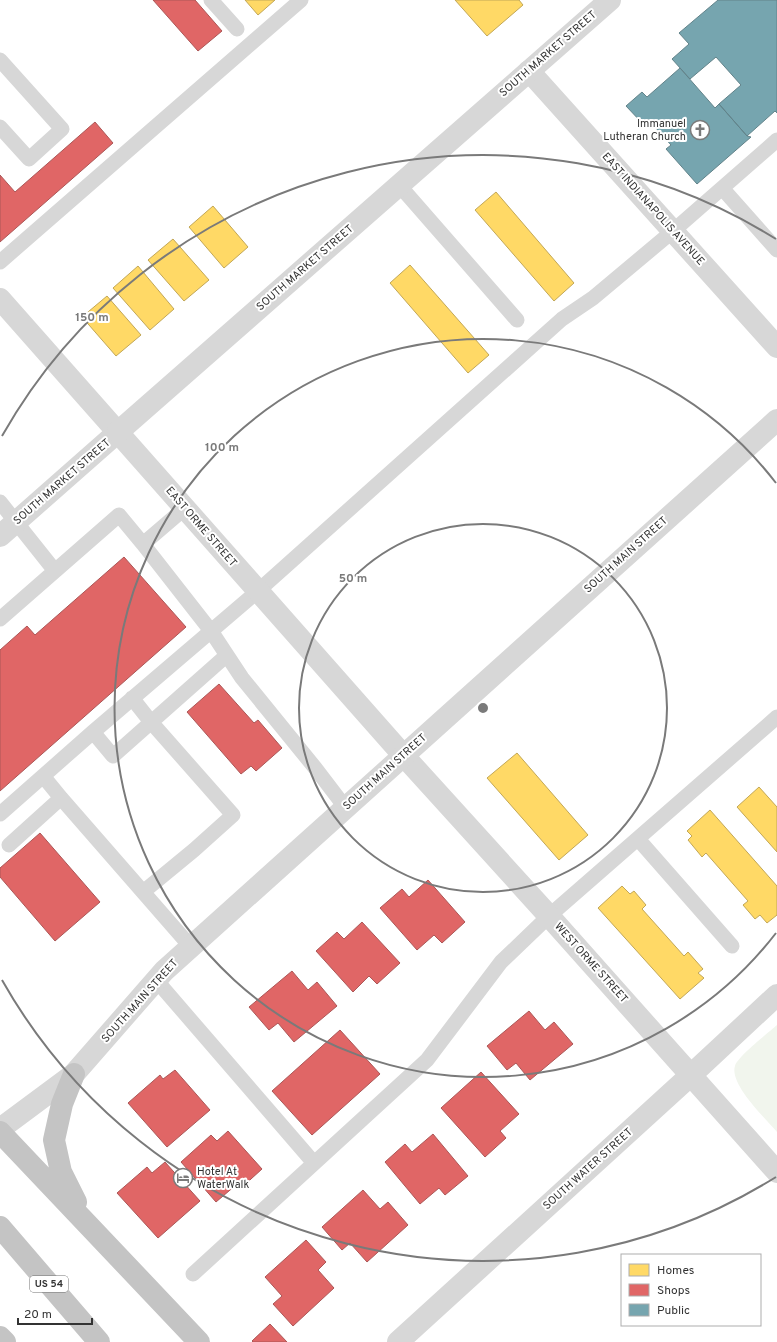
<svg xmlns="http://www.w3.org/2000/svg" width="777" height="1342" font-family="Overpass,sans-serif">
<rect width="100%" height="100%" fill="#fff"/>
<path fill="#f1f5ed" d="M 777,1025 L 777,1132 C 765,1118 729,1084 735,1066 C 737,1057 768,1033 777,1025 Z"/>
<path fill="#ffd966" stroke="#c2a757" d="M 245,0 L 275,0 L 258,15 Z
M 455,0 L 519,0 L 523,5 L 487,36 Z
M 496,192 L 574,283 L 554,301 L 475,210 Z
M 213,206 L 248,247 L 224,268 L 189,227 Z
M 173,239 L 209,280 L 184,301 L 148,260 Z
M 410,265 L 489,355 L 468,373 L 390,283 Z
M 138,266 L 174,309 L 150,330 L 113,288 Z
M 107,296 L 141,335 L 116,356 L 82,317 Z
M 517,753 L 588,835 L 559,860 L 487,778 Z
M 759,787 L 777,807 L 777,852 L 737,807 Z
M 710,810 L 777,886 L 777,915 L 767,923 L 760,915 L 755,919 L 743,905 L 748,901 L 706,853 L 702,857 L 688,840 L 692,836 L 687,831 Z
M 622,886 L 630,894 L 634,891 L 646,905 L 642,909 L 684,956 L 688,952 L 703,969 L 698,973 L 704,978 L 680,999 L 598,908 Z"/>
<path fill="#e06666" stroke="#ac5757" d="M 153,0 L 195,0 L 222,31 L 198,51 Z
M 95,122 L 113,143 L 0,242 L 0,175 L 15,192 Z
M 124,557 L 186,627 L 0,791 L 0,650 L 27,626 L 35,635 Z
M 219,684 L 254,723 L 258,720 L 282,748 L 256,771 L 251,766 L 241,774 L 187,712 Z
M 40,833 L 100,902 L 55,941 L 0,877 L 0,868 Z
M 428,880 L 465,922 L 442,943 L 434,935 L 417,950 L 380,908 L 402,889 L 409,897 Z
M 362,922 L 400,963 L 377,984 L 369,976 L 353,992 L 316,951 L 337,932 L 344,939 Z
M 292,971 L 308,990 L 317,982 L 337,1006 L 294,1042 L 278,1023 L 269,1030 L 249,1007 Z
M 529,1011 L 545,1030 L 554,1022 L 573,1044 L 530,1080 L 516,1063 L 507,1070 L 487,1046 Z
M 340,1030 L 380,1074 L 312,1135 L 272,1091 Z
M 175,1070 L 210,1110 L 167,1147 L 128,1103 L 160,1075 L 163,1079 Z
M 481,1072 L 519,1114 L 500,1131 L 506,1138 L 485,1157 L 441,1108 Z
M 228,1131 L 262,1169 L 240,1189 L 236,1185 L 216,1202 L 181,1162 L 211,1135 L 217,1141 Z
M 433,1134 L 468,1176 L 445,1195 L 439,1188 L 420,1204 L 385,1162 L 405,1144 L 412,1152 Z
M 165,1162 L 200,1201 L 158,1238 L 117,1193 L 147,1167 L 152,1173 Z
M 363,1190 L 380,1209 L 388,1202 L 408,1225 L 367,1262 L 350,1243 L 342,1250 L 322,1227 Z
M 306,1240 L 326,1262 L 318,1270 L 334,1288 L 293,1326 L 273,1304 L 282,1296 L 265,1277 Z
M 270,1324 L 287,1342 L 253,1342 L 252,1341 Z"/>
<path fill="#76a5af" stroke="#62838a" d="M 718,0 L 777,0 L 777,113 L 775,111 L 747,136 L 719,104 L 741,85 L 716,57 L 690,79 L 672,59 L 689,44 L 679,33 Z
M 680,68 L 715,108 L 719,104 L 747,136 L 751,137 L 697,184 L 666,149 L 671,145 L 648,119 L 643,124 L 626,106 L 642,92 L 647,97 Z"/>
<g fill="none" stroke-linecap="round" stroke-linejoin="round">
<path stroke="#d7d7d7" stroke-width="15" d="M 211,0 L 237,29
M 0,60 L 62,129 L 29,159 L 0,127
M 399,185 L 517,320
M 722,188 L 777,250
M 0,262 L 301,0
M 0,502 L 55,571
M 143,544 L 211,631 L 242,678 L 316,769 L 345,807
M 0,619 L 119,515 L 143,544 L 185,508
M 132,698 L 151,722 L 233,815 L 194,850 L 143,892
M 93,732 L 113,756 L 227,655
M 43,776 L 61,798 L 191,947
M 0,814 L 93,732 L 258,591 L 562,319 L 593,298 L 673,231 L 777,140
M 638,839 L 732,946
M 9,845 L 61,798
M 156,980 L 314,1163
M 193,1274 L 427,1060 L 501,962 L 549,916 L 777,717"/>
<path stroke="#d7d7d7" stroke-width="22" d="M 529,71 L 777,347
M 0,299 L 403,755 L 549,916 L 777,1172
M 0,536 L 118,432
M 398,1342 L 691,1075 L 777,995"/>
<path stroke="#d7d7d7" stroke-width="22" d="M 118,432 L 610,0
M 0,1129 L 74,1074 L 164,971 L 777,420"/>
<path stroke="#c4c4c4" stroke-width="22" d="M 74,1074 L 62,1104 L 54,1140 L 61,1172 L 76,1202
M 0,1132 L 199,1342
M 0,1227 L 99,1342
M 0,1337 L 5,1342"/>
</g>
<g fill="none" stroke="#7a7a7a" stroke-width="2">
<circle cx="483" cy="708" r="184"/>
<path d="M776 933A369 369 0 1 1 776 483"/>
<path d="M776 1177A553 553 0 0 1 2 980M2 436A553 553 0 0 1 776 239"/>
</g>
<defs>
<g id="church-ring" transform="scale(1)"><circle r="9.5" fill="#fff" stroke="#7a7a7a" stroke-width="1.5"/><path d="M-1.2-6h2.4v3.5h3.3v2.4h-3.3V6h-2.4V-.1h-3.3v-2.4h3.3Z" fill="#7a7a7a"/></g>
<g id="hotel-ring" transform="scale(1)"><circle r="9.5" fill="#fff" stroke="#7a7a7a" stroke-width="1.5"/><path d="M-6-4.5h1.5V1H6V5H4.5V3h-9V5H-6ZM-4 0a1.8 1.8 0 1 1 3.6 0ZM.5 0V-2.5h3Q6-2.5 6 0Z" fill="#7a7a7a"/></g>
</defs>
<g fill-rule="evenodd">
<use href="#church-ring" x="700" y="130"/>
<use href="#hotel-ring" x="183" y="1178"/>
</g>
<g text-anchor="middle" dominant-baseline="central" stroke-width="4" stroke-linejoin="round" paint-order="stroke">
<rect fill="#fff" stroke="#707070" stroke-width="1" x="30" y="1276" width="38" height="16" rx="3"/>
<g font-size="10" font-weight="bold" fill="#333">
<text x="49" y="1284">US 54</text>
</g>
<g font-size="11" fill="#333" stroke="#fff">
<text transform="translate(548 54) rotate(-41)">SOUTH MARKET STREET</text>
<text transform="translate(653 209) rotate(48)">EAST INDIANAPOLIS AVENUE</text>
<text transform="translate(305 268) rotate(-41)">SOUTH MARKET STREET</text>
<text transform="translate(62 482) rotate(-41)">SOUTH MARKET STREET</text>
<text transform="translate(201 527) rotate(49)">EAST ORME STREET</text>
<text transform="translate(626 555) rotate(-42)">SOUTH MAIN STREET</text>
<text transform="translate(385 772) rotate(-42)">SOUTH MAIN STREET</text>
<text transform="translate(591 963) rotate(48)">WEST ORME STREET</text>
<text transform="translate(140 1001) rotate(-48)">SOUTH MAIN STREET</text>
<text transform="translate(588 1169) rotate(-42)">SOUTH WATER STREET</text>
</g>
<g font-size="11" fill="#333" stroke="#fff" text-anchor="end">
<text x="686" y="124">Immanuel<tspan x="686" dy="13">Lutheran Church</tspan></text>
<text x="197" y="1172" text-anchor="start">Hotel At<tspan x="197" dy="13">WaterWalk</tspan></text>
</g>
</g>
<circle cx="483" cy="708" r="6" fill="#7a7a7a" stroke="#fff" stroke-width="2"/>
<g font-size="12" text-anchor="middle" font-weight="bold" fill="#7a7a7a" stroke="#fff" stroke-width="4" stroke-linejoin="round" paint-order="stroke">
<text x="92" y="321">150 m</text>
<text x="222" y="451">100 m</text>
<text x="353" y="582">50 m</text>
</g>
<rect x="621" y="1254" width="140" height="72" fill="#ffffff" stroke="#adadad"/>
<rect x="629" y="1264" width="20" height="12" fill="#ffd966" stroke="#adadad"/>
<text x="657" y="1274" font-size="12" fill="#333333">Homes</text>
<rect x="629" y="1284" width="20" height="12" fill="#e06666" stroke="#adadad"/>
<text x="657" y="1294" font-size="12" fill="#333333">Shops</text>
<rect x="629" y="1304" width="20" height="12" fill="#76a5af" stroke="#adadad"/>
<text x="657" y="1314" font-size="12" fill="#333333">Public</text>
<path d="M18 1318v6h74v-6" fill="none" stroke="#333333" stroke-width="2"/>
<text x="24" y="1318" font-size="12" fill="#333333" stroke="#ffffff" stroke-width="3" paint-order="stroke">20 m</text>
</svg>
